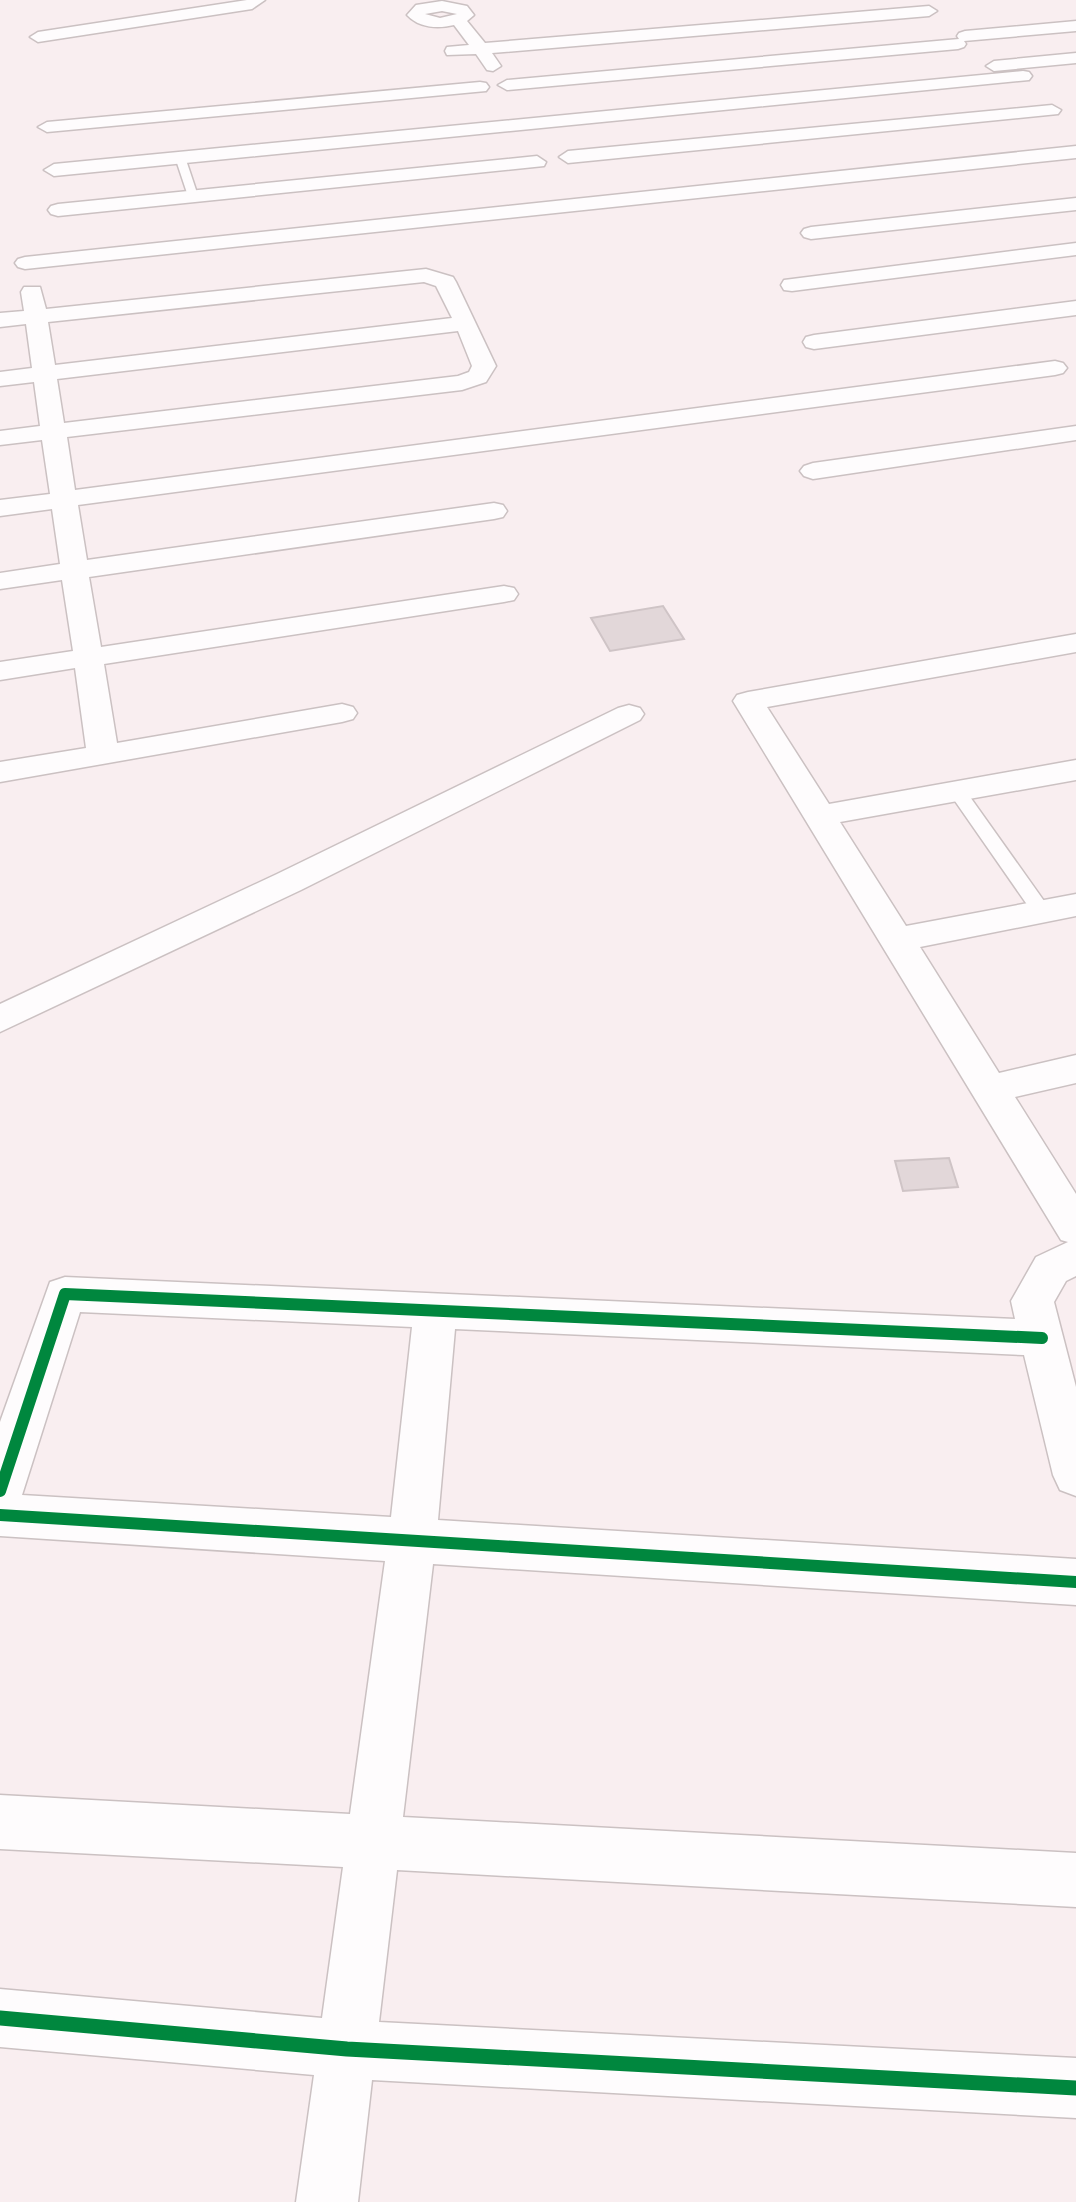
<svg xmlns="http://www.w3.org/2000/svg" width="1076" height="2202" font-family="'Fira Sans Condensed',sans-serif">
<rect width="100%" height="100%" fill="#f9eef0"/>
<path fill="#e2d7d9" stroke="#cfc4c6" stroke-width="2" d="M 663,606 L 684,639 L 610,651 L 591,618 Z
M 949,1158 L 958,1187 L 903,1191 L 895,1161 Z"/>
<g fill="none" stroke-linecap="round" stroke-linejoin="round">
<g stroke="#cbc1c2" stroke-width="3">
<path id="service" d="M 180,154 L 185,157 L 198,196 L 197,198 L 188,196 L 175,157 Z
M 957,786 L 963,787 L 1049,908 L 1051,912 L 1049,916 L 1035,916 L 948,791 Z"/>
</g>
<g stroke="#cbc1c2" stroke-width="3">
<path id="minor" d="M 247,0 L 265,0 L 252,9 L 38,42 L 30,37 L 38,32 Z
M 442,1 L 467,6 L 474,15 L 467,21 L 485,43 L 929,6 L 937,11 L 929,16 L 492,53 L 501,66 L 493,71 L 487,70 L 476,54 L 447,55 L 445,51 L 447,47 L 469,45 L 454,25 C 438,29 419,28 407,15 L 416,5 ZM 442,11 L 457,14 L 440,18 L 425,14 Z
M 1076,21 L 1076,31 L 964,41 L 966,44 L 964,47 L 958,49 L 507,90 L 498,85 L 507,80 L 959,39 L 957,36 L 959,33 L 965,31 Z
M 1076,53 L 1076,63 L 994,71 L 986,66 L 994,61 Z
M 1023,71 L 1029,72 L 1032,76 L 1029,80 L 54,176 L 44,170 L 54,164 Z
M 480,82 L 486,83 L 489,87 L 486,91 L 47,132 L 38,127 L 47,122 Z
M 1052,105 L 1061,110 L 1058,114 L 568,163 L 559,157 L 568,151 Z
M 1076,146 L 1076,158 L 25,269 L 18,267 L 15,263 L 18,259 L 25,257 Z
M 537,156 L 546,162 L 544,166 L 58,216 L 51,214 L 48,210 L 51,206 L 58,204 Z
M 1076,198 L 1076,210 L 811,239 L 804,237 L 801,233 L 804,229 L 811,227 Z
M 1076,243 L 1076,255 L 792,291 L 784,290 L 781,285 L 784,280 L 792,279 Z
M 426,269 L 453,277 L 456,282 L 496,366 L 486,382 L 462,390 L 67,437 L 75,490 L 1055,361 L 1063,363 L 1067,368 L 1063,373 L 1055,375 L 78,505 L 87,560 L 494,503 L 503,505 L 507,511 L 503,517 L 494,519 L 89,577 L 101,647 L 504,586 L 514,588 L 518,594 L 514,600 L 504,602 L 104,664 L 117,743 L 342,704 L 353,707 L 357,713 L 353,719 L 342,722 L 0,782 L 0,762 L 86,748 L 75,668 L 0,680 L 0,662 L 73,651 L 62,580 L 0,589 L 0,573 L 60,564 L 52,509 L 0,516 L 0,500 L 50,494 L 42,440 L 0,445 L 0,431 L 40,426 L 34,382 L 0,386 L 0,372 L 32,368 L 26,324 L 0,327 L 0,313 L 24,311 L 21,292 L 24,287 L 40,287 L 46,309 ZM 424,282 L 436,286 L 452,318 L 55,365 L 48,322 ZM 458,331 L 472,366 L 469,372 L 458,376 L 64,423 L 57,379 Z
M 1076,301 L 1076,315 L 814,349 L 806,347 L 803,342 L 806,337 L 814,335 Z
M 1076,426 L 1076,440 L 813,479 L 804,476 L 800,471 L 804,466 L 813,463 Z
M 1076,634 L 1076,652 L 767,707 L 829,804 L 1076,760 L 1076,780 L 840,822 L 906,926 L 1076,894 L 1076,916 L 920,947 L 999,1073 L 1076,1055 L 1076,1083 L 1015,1097 L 1076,1194 L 1076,1276 L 1066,1281 L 1054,1302 L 1076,1387 L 1076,1496 L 1060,1490 L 1053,1475 L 1024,1355 L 455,1329 L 438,1520 L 1076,1559 L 1076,1605 L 433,1564 L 403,1817 L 1076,1853 L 1076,1907 L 397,1870 L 379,2022 L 1076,2058 L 1076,2118 L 372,2080 L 358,2202 L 296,2202 L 314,2075 L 0,2047 L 0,1989 L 322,2018 L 343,1867 L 0,1849 L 0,1795 L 350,1814 L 385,1561 L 0,1536 L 0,1422 L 50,1282 L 65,1277 L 1015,1319 L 1011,1301 L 1036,1257 L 1068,1242 L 1061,1240 L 733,701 L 737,695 L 748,692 ZM 80,1312 L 412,1327 L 391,1517 L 22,1495 Z
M 629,705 L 640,708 L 644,714 L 640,720 L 301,890 L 0,1032 L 0,1004 L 277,874 L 618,708 Z"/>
</g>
<use href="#service" fill="#fefcfd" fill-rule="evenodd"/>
<use href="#minor" fill="#fefcfd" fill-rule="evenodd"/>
<g stroke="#fdfdfd" stroke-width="17">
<path id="cycleway-far1" d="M 0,1491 L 65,1294 L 1042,1338
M 0,1515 L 1076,1582"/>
</g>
<g stroke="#fdfdfd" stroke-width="19">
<path id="cycleway" d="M 0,2018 L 347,2049 L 1076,2088"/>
</g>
<use href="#cycleway-far1" stroke="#00873e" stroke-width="12"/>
<use href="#cycleway" stroke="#00873e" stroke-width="15"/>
</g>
</svg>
